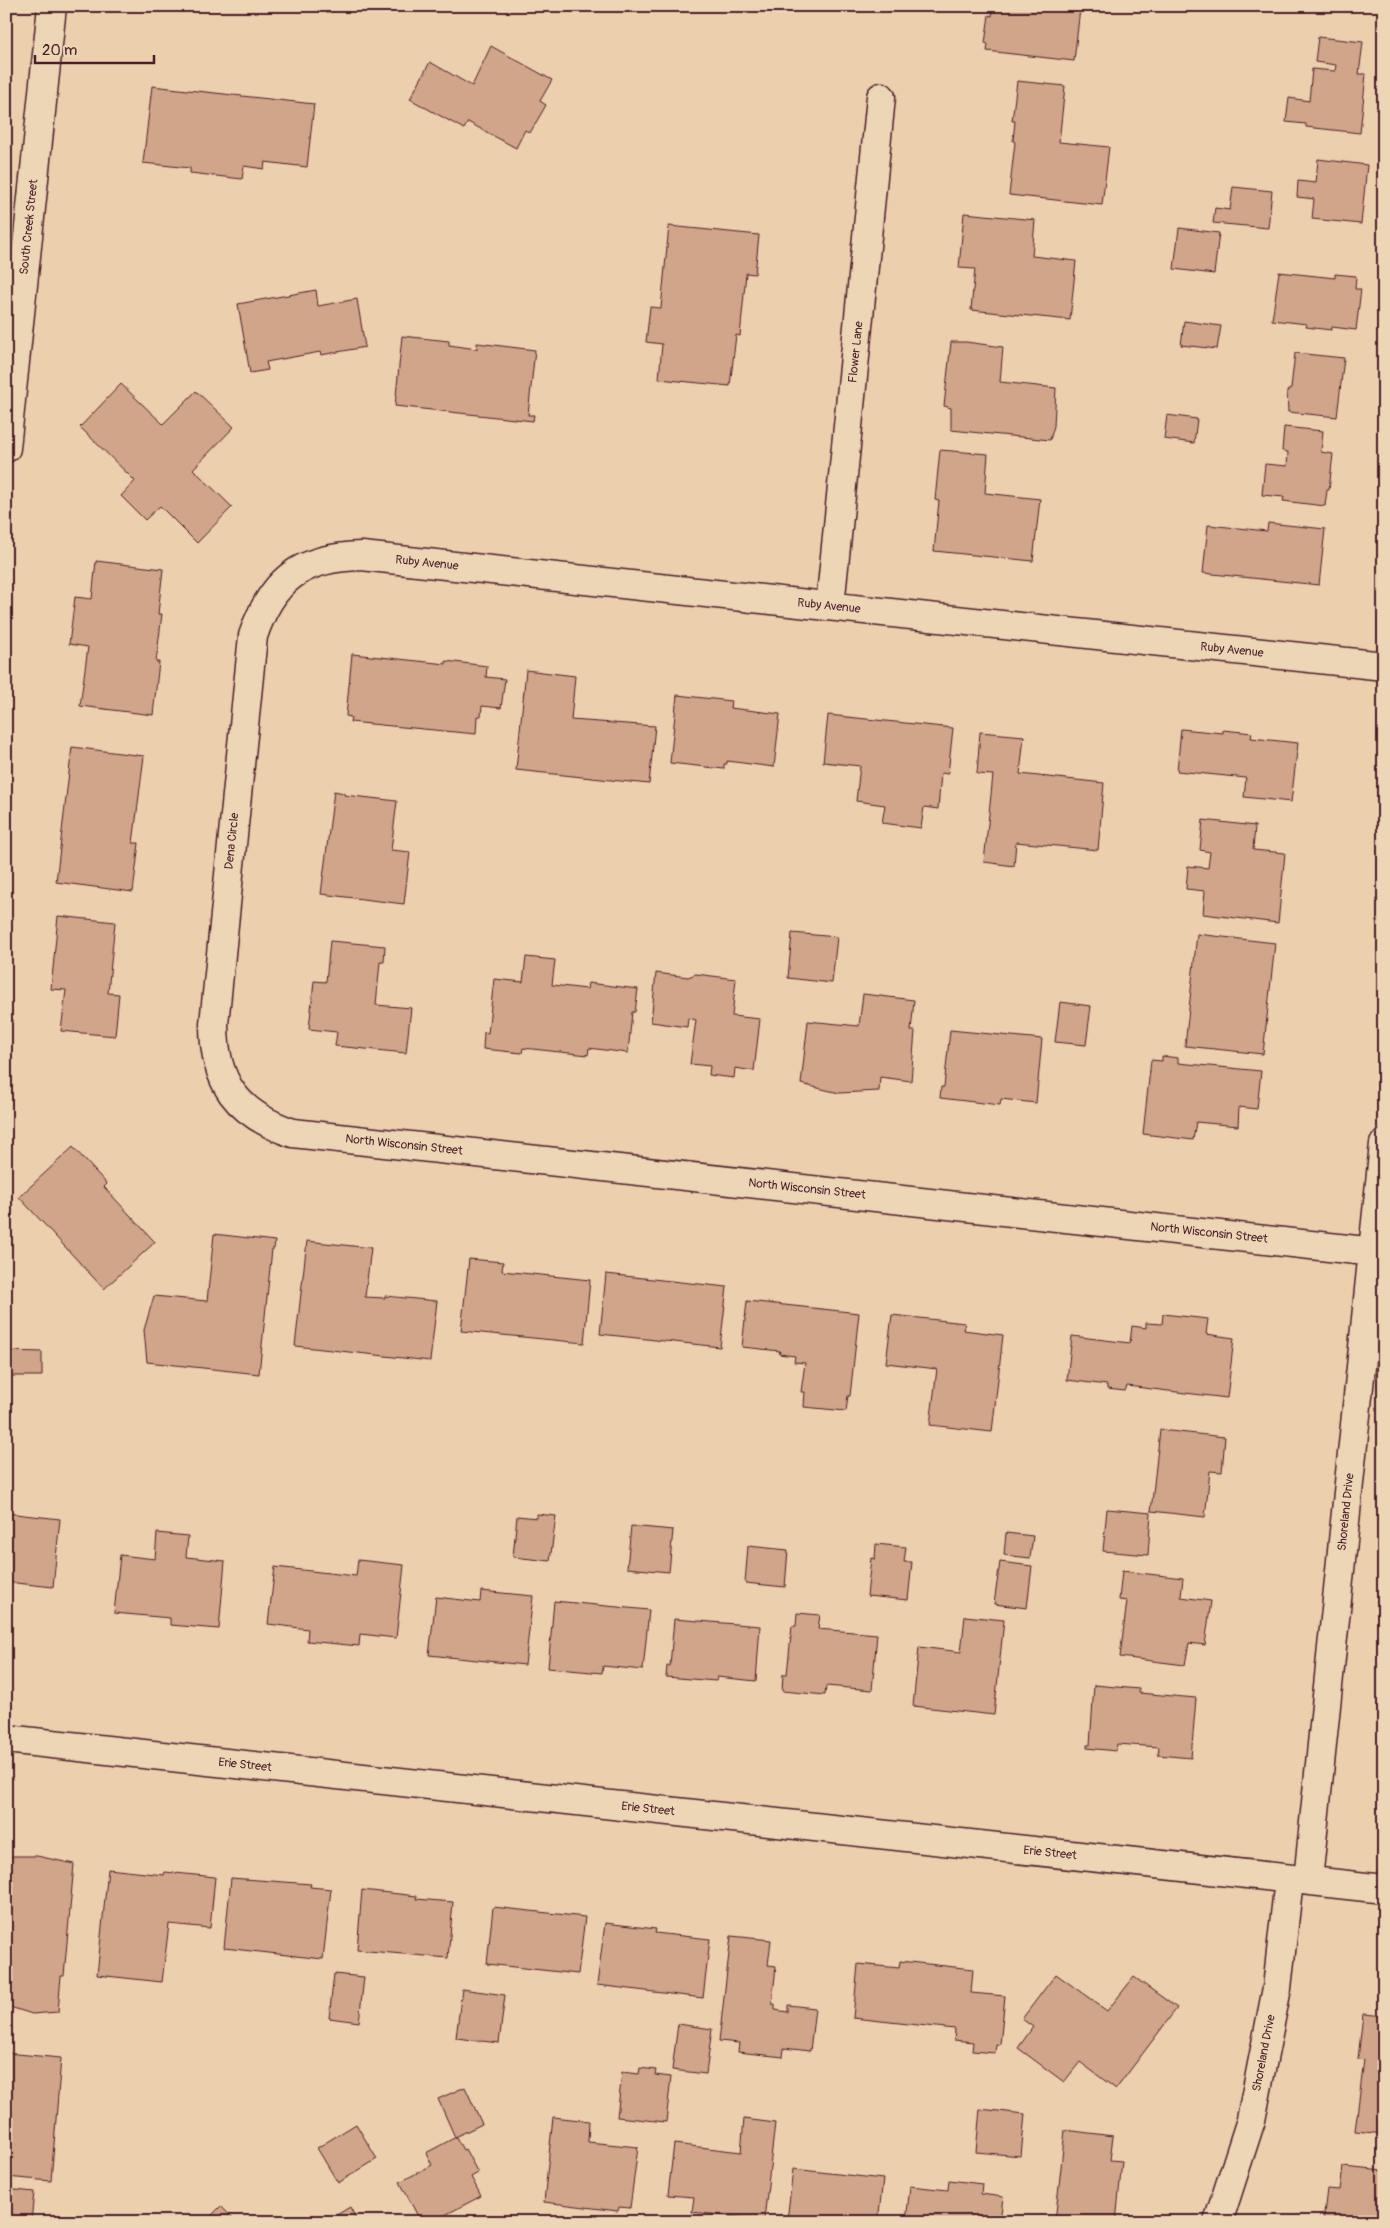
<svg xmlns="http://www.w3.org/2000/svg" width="1390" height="2228" font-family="Pangolin,sans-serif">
<rect width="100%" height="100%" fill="#eccfad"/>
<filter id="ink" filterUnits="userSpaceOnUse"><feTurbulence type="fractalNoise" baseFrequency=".02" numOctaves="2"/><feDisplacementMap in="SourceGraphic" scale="10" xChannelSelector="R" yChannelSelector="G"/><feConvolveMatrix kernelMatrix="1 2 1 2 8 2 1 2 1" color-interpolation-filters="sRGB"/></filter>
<g filter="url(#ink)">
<path fill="#d1a589" stroke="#4a1f2b" d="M 993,6 L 1061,6 L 1080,9 L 1074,61 L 987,51 L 988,44 L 985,43 L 989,15 L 992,16 Z
M 1318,37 L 1363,42 L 1359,74 L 1366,74 L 1360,133 L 1306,127 L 1306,124 L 1286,122 L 1289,98 L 1309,101 L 1312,69 L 1335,71 L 1336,65 L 1315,62 Z
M 491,46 L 552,80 L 540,101 L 546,105 L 530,133 L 525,130 L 516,148 L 468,122 L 464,129 L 410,99 L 430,62 L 472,86 Z
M 1017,81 L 1065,86 L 1059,142 L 1109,147 L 1102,205 L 1009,195 L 1015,142 L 1013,141 L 1015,121 L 1012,121 Z
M 152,86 L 314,104 L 307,167 L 265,162 L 264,169 L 244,166 L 242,179 L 190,173 L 190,168 L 143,163 Z
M 1318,159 L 1367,165 L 1361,224 L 1312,219 L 1314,199 L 1297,197 L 1298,181 L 1316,183 Z
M 1233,187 L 1272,191 L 1268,228 L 1213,223 L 1215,208 L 1230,210 Z
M 964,213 L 1035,220 L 1032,256 L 1076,261 L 1070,320 L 971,310 L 975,269 L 959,268 Z
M 669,226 L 759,235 L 755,274 L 746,273 L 740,336 L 736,335 L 730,386 L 659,379 L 662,344 L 646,342 L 650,307 L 661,308 Z
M 1179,228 L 1219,233 L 1214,274 L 1174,269 Z
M 1279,272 L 1335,278 L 1335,274 L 1356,276 L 1355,289 L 1361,289 L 1356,330 L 1332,327 L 1331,330 L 1306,327 L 1307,324 L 1272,320 Z
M 316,290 L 318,306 L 357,299 L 365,347 L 321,355 L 320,352 L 266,362 L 268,370 L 250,373 L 238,304 Z
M 1184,321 L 1221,326 L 1217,349 L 1181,345 Z
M 402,336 L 449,341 L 449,345 L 477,349 L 477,343 L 535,350 L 528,415 L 534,415 L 533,421 L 395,406 Z
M 951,342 L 966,342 L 1003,347 L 1000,382 L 1056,388 L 1054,426 L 1050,440 L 951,430 L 951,408 L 944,406 Z
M 1295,353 L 1344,358 L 1337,417 L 1288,412 L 1287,391 L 1291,388 Z
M 121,384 L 163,424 L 196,391 L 234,427 L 193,469 L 232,507 L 197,543 L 160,506 L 145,520 L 121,496 L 135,481 L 80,427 Z
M 1167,415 L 1197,419 L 1194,443 L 1164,439 Z
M 1284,427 L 1323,431 L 1321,452 L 1333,454 L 1329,490 L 1327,490 L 1325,506 L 1283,501 L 1284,497 L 1262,495 L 1265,464 L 1287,466 L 1288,452 L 1282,451 Z
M 940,450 L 988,454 L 985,493 L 1040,499 L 1033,561 L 934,551 L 939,501 L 935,500 Z
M 1268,523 L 1325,529 L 1319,585 L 1203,573 L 1208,525 L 1267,531 Z
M 96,561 L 163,569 L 158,614 L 162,614 L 156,662 L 159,662 L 153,715 L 80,706 L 88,647 L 69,644 L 75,597 L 92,599 Z
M 352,654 L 446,664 L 446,661 L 487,666 L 486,677 L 505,679 L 501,708 L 482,706 L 481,716 L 477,716 L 476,734 L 350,722 L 351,717 L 346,716 Z
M 526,670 L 575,676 L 571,720 L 655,726 L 649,784 L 516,770 Z
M 677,695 L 731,701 L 730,708 L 780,714 L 774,767 L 727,761 L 727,764 L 724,764 L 724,769 L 670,763 Z
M 828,715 L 953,728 L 948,774 L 941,773 L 938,809 L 924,807 L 921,828 L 882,823 L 885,805 L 856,801 L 860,766 L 823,762 Z
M 1181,729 L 1223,733 L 1223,730 L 1252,733 L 1251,738 L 1298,743 L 1291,802 L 1244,797 L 1246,778 L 1177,771 Z
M 980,732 L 1024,736 L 1020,774 L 1104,783 L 1098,850 L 1016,842 L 1014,866 L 984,862 L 993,775 L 977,774 Z
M 72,747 L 144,756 L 133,843 L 139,843 L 133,892 L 56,882 Z
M 334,791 L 344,793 L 344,795 L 397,801 L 391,850 L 410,852 L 404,904 L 321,894 Z
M 1203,820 L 1255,826 L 1253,850 L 1285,853 L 1278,923 L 1203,914 L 1205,891 L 1186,889 L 1188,866 L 1208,868 L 1210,852 L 1200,850 Z
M 58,916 L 115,922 L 108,993 L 119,994 L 115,1036 L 61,1031 L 66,990 L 51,989 Z
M 792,933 L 837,937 L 832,983 L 788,978 Z
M 1197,934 L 1275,943 L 1263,1054 L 1185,1046 Z
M 330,941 L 385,946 L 384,962 L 380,962 L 376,1005 L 411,1008 L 406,1053 L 335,1046 L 337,1032 L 309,1029 L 314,981 L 326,982 Z
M 526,957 L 555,960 L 552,985 L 587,989 L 588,983 L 638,989 L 635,1012 L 632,1012 L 628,1053 L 589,1048 L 588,1055 L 523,1048 L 522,1053 L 483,1049 L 484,1032 L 488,1033 L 494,979 L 523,982 Z
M 656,973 L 688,977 L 696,974 L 736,979 L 732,1016 L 760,1019 L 754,1071 L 735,1068 L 734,1078 L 709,1075 L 710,1066 L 690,1064 L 696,1020 L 688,1018 L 687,1027 L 651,1022 Z
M 863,994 L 914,1000 L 911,1031 L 915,1031 L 911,1081 L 880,1077 L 879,1091 L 839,1093 L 801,1084 L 808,1021 L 859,1026 Z
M 1060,1002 L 1091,1006 L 1086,1045 L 1055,1042 Z
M 950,1030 L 1042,1039 L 1036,1103 L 1001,1099 L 1000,1105 L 940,1098 L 941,1087 L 944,1087 Z
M 1162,1056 L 1178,1058 L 1178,1063 L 1261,1071 L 1257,1109 L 1239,1107 L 1238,1126 L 1196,1122 L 1193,1140 L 1143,1134 L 1151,1060 L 1162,1061 Z
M 73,1147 L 107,1184 L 104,1187 L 155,1242 L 104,1289 L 19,1197 Z
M 214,1234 L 275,1241 L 274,1249 L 272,1249 L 259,1374 L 147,1362 L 144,1330 L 154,1296 L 207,1301 Z
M 307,1241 L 371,1248 L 365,1297 L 385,1298 L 385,1296 L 437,1301 L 430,1361 L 295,1346 Z
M 469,1259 L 503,1262 L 502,1271 L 590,1280 L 584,1343 L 461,1331 Z
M 606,1274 L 727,1287 L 720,1347 L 600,1334 Z
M 747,1301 L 859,1313 L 850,1396 L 848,1396 L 846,1411 L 804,1407 L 805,1392 L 801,1392 L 805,1363 L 794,1362 L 795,1356 L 779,1354 L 780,1351 L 742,1347 Z
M 1163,1314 L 1208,1319 L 1206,1334 L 1234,1338 L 1227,1398 L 1127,1386 L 1125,1391 L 1107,1389 L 1107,1385 L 1067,1380 L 1072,1336 L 1130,1343 L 1132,1326 L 1146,1328 L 1146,1323 L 1162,1324 Z
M 892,1315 L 965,1323 L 963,1330 L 1003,1335 L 992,1432 L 930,1425 L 937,1369 L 886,1363 Z
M 9,1351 L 42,1352 L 42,1376 L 8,1376 Z
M 1160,1430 L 1225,1437 L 1222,1472 L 1210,1471 L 1205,1517 L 1151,1511 Z
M 6,1506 L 6,1513 L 60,1519 L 53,1587 L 7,1582 Z
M 1107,1509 L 1151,1513 L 1148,1555 L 1103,1551 Z
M 537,1514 L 556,1516 L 550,1561 L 513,1557 L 517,1516 L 537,1518 Z
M 631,1526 L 673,1530 L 669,1572 L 627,1568 Z
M 157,1533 L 188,1536 L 186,1557 L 225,1561 L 219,1629 L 170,1625 L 170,1618 L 114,1613 L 120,1555 L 155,1559 Z
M 1006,1533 L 1033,1536 L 1030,1558 L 1004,1555 Z
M 876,1544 L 906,1547 L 904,1562 L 912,1562 L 908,1600 L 867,1596 L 871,1558 L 875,1559 Z
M 748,1546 L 788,1550 L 785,1587 L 745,1583 Z
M 358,1560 L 404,1565 L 396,1638 L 360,1634 L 359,1646 L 307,1641 L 308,1629 L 268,1624 L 275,1567 L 356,1576 Z
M 1000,1562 L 1032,1566 L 1027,1608 L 994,1604 Z
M 1122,1571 L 1183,1578 L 1181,1597 L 1211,1601 L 1205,1645 L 1189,1643 L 1185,1665 L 1120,1657 L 1127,1601 L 1119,1600 Z
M 481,1591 L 533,1596 L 525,1665 L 429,1655 L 436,1597 L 480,1602 Z
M 554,1601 L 649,1610 L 643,1670 L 603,1666 L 602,1673 L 548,1668 Z
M 797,1613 L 820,1615 L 818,1629 L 877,1634 L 872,1690 L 826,1686 L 825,1695 L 782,1691 L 783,1674 L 787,1674 L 792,1626 L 796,1626 Z
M 965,1616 L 1004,1620 L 994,1715 L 913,1706 L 919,1647 L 961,1652 Z
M 674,1619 L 760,1626 L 756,1681 L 717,1677 L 716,1681 L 666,1677 L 667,1666 L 670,1666 Z
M 1094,1685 L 1139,1689 L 1139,1693 L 1196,1698 L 1191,1758 L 1158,1755 L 1159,1747 L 1117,1744 L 1116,1751 L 1087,1748 L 1087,1745 L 1090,1745 Z
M 6,1856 L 37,1856 L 74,1864 L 64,1976 L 61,1976 L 58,2012 L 32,2014 L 10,2007 L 13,1975 L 6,1972 Z
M 108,1869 L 164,1875 L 165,1872 L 215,1877 L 210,1928 L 169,1924 L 162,1982 L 97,1975 Z
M 231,1878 L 311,1884 L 310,1887 L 331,1889 L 323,1959 L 224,1948 Z
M 362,1890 L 417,1896 L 416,1899 L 453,1902 L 448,1958 L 357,1950 Z
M 493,1907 L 585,1917 L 578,1974 L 487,1964 Z
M 605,1923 L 656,1929 L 655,1933 L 710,1939 L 703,1998 L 597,1985 Z
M 731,1936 L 771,1940 L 768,1965 L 776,1966 L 772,2004 L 775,2004 L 775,2010 L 788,2012 L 788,2005 L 815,2008 L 810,2051 L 784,2048 L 783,2057 L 738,2052 L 739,2043 L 719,2041 Z
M 900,1961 L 973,1969 L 971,1993 L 1005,1996 L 1000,2045 L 996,2044 L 995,2053 L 972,2051 L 973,2042 L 954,2040 L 955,2029 L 853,2018 L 858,1964 L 899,1968 Z
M 334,1974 L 364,1977 L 359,2022 L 329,2018 Z
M 1056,1974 L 1107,2011 L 1134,1977 L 1177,2008 L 1116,2089 L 1080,2062 L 1064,2082 L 1018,2048 L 1033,2027 L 1022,2019 Z
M 462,1989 L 505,1995 L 499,2043 L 456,2038 Z
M 1363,2014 L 1384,2016 L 1384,2134 L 1355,2131 L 1364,2060 L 1358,2059 Z
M 678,2024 L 712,2029 L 706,2074 L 672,2070 Z
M 6,2053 L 61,2058 L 51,2181 L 6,2177 Z
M 640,2068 L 656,2070 L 655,2075 L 671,2077 L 666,2122 L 617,2117 L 622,2072 L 639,2074 Z
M 465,2087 L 482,2124 L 455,2137 L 438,2099 Z
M 980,2109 L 1025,2114 L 1021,2156 L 976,2152 Z
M 553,2117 L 589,2121 L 588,2142 L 638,2147 L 630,2208 L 619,2207 L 618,2211 L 544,2202 Z
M 744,2119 L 775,2123 L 764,2220 L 692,2212 L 694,2197 L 668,2195 L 674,2144 L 741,2152 Z
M 356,2124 L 377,2159 L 338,2183 L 317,2148 Z
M 1065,2130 L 1113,2136 L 1110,2160 L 1122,2161 L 1116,2222 L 1055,2222 Z
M 456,2137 L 463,2150 L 465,2149 L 478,2173 L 471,2177 L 481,2196 L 432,2222 L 421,2222 L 400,2182 L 432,2165 L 426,2153 Z
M 1343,2167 L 1384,2171 L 1381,2222 L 1323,2222 L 1327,2189 L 1340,2190 Z
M 793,2169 L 883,2179 L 878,2222 L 787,2221 Z
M 949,2180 L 982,2184 L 981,2194 L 1003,2197 L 1000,2222 L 906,2222 L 910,2186 L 948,2190 Z
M 6,2189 L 34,2192 L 31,2222 L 6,2222 Z
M 221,2206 L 236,2222 L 205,2222 Z
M 350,2207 L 358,2222 L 325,2222 Z"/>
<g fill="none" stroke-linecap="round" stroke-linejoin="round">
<g stroke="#4a1f2b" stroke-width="31">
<path id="street" d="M 6,448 L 52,6
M 830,606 L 881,97
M 1384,666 L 362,556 C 302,557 272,579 253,636 L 214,1024 C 214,1083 237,1114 293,1133 L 1384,1253
M 6,1739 L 1384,1889
M 1308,1880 L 1384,1144
M 1218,2222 L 1251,2120 L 1277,1988 L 1289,1879"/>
</g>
<use href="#street" stroke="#ecd6b5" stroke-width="28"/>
</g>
</g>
<g text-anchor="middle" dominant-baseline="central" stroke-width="4.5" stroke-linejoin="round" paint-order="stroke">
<g font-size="12" fill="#4a1f2b" stroke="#ecd6b5">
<text transform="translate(29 227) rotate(-84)">South Creek Street</text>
<text transform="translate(856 352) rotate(-84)">Flower Lane</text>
<text transform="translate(427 563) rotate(6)">Ruby Avenue</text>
<text transform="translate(829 606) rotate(6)">Ruby Avenue</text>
<text transform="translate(1232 650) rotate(6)">Ruby Avenue</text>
<text transform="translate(232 841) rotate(-84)">Dena Circle</text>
<text transform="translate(404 1145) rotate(6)">North Wisconsin Street</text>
<text transform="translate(807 1189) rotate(6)">North Wisconsin Street</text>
<text transform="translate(1209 1233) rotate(6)">North Wisconsin Street</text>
<text transform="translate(1346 1512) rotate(-84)">Shoreland Drive</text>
<text transform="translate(245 1765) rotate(6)">Erie Street</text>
<text transform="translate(648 1809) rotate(6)">Erie Street</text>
<text transform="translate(1050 1853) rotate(6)">Erie Street</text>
<text transform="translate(1264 2053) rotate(-79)">Shoreland Drive</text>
</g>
</g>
<rect width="1390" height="2228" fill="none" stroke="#ecd6b5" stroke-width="25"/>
<rect x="12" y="12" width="1365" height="2203" fill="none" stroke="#4a1f2b" stroke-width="2" filter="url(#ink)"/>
<path d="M35 55v8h119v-8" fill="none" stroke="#4a1f2b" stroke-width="2.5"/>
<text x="42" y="55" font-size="15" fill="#4a1f2b" stroke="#ecd6b5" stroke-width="4" paint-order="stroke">20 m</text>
</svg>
